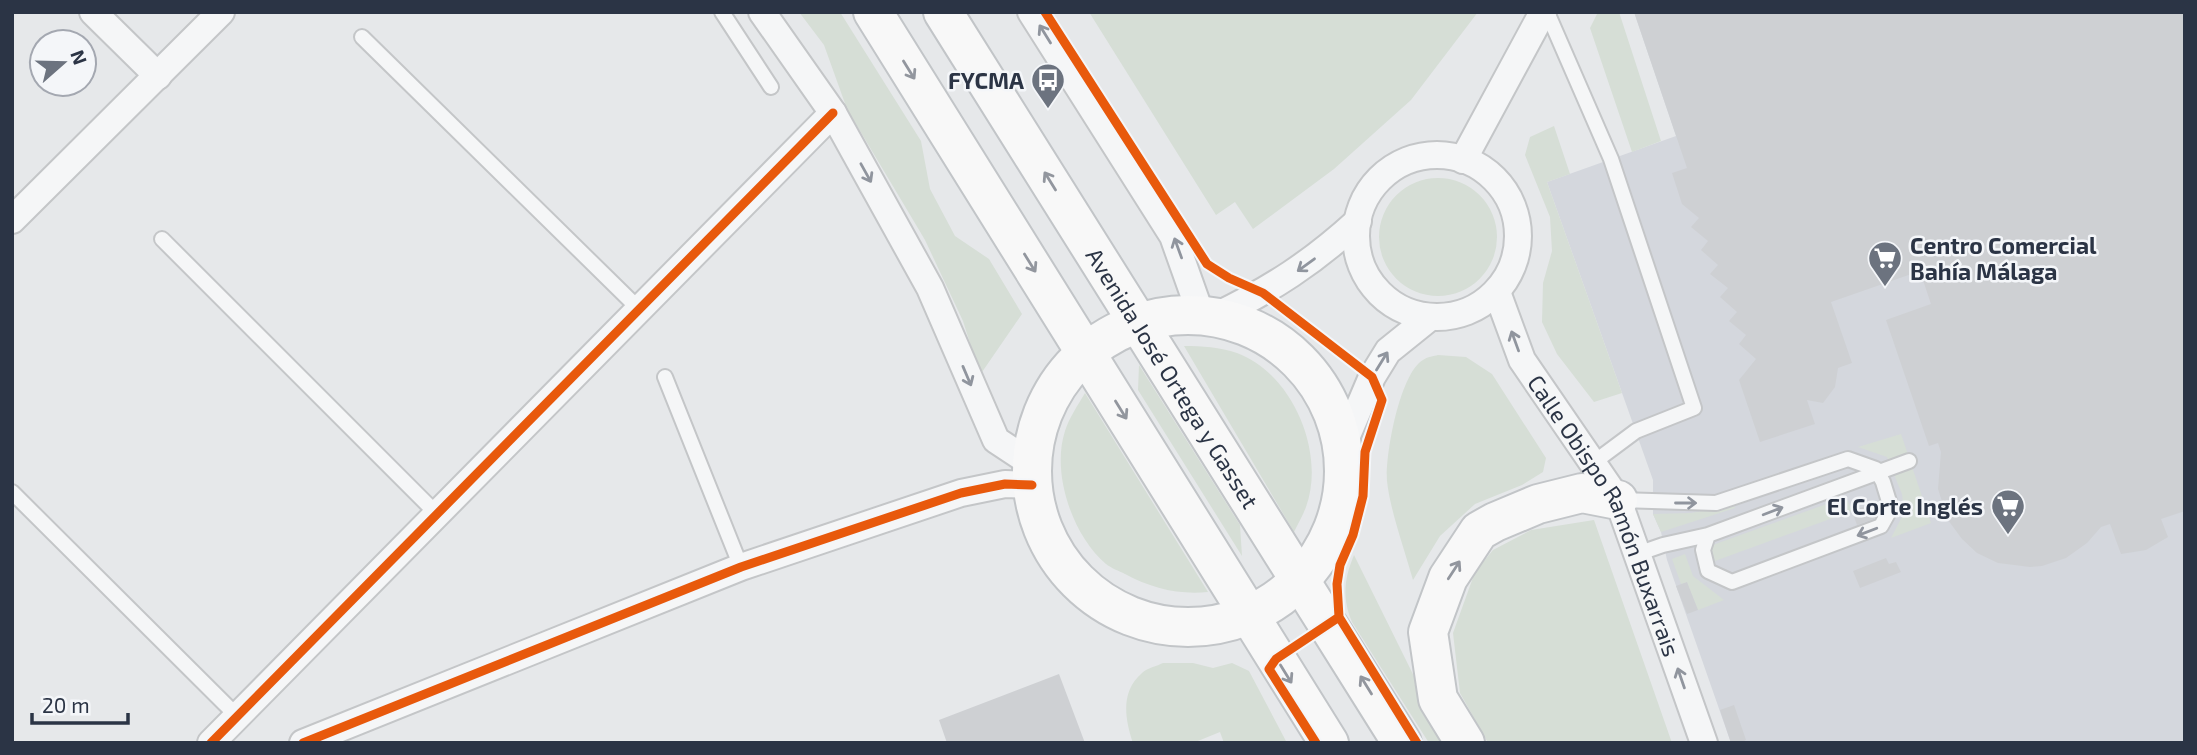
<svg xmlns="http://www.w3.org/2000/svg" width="2197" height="755" font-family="'Exo 2',sans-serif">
<rect width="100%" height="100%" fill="#e6e8ea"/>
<path fill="#d4d7dd" d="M 1634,12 L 2185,12 L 2185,743 L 1731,743 L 1667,560 L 1661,532 L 1653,514 L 1653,480 L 1547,182 L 1676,136 Z"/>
<path fill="#d6ded6" d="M 799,12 L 840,12 L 921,141 L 930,189 L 955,236 L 989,259 L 1022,314 L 980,375 L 963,321 L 925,240 L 847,109 L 824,45 Z
M 1089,12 L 1478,12 L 1411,100 L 1334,169 L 1253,229 L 1235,202 L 1216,215 Z
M 1598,12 L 1619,12 L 1661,141 L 1632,152 L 1590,28 Z
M 1554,126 L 1570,174 L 1547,182 L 1622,393 L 1594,402 L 1557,354 L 1542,322 L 1543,283 L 1552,251 L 1550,217 L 1525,155 L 1530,137 Z
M1379 237a59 59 0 1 1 118 0a59 59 0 1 1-118 0Z
M 1184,346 C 1202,346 1220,347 1237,353 C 1292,373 1326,452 1306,507 C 1303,515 1298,524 1294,532 Z
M 1438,355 L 1466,357 L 1492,374 L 1546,458 L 1543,472 L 1522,485 L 1475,504 L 1440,536 L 1413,580 C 1405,551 1390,510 1387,481 C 1385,455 1400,373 1423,360 C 1427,357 1434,356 1438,355 Z
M 1139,365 L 1240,525 L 1242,556 L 1138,390 Z
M 1085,393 L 1208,592 C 1178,595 1151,588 1125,574 C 1119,571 1111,568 1106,564 C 1073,536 1051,474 1065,431 C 1069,418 1078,405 1085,393 Z
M 1901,434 L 1931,523 L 1891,538 L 1904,513 L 1902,494 L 1887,457 L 1858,447 Z
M 1846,497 L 1852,511 L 1715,561 L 1710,546 Z
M 1734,505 L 1735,508 L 1661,532 L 1653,514 L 1691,513 Z
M 1594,520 L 1672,743 L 1488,743 L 1460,693 L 1453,633 L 1475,572 L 1493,550 L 1531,530 Z
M 1685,554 L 1693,576 L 1724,600 L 1698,610 L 1687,583 L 1681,584 L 1672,559 Z
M 1354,555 L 1447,743 L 1429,743 L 1352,622 C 1342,598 1344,579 1354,555 Z
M 1163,663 L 1193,663 L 1213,668 L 1232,663 L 1249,671 L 1287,743 L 1224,743 L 1220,732 L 1193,743 L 1133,743 C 1125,719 1120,692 1142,673 C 1147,668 1157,666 1163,663 Z"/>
<path fill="#ced0d3" d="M 1634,12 L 2185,12 L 2185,511 L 2161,519 L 2168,537 L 2146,550 L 2121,554 L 2110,524 L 2101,527 L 2087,543 L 2066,558 L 2042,566 L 2030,567 L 1998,563 L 1977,553 L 1962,539 L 1948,520 L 1938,489 L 1941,452 L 1938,443 L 1929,446 L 1886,320 L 1931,304 L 1920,271 L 1831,302 L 1852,363 L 1838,368 L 1835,387 L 1823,403 L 1807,400 L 1815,424 L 1760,442 L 1739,380 L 1756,359 L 1739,344 L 1746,335 L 1729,321 L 1737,312 L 1720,297 L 1728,288 L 1710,274 L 1718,265 L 1701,250 L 1708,241 L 1691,227 L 1699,218 L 1682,204 L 1672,173 L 1687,168 Z
M 1871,504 L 1876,518 L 1857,525 L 1852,511 Z
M 1886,558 L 1889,564 L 1896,562 L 1901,572 L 1860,588 L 1853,571 Z
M 1687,582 L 1698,610 L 1687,614 L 1676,586 Z
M 1059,674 L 1085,743 L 947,743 L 939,720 Z
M 1734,705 L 1746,740 L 1740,743 L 1731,743 L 1720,710 Z"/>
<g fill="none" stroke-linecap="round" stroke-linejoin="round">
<g stroke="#c4c6c8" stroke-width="18">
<path id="service" d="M 722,12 L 771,87
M 1547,12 L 1611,159 L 1694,408 L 1636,431 L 1593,463
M 362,37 L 639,309
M 162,239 L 437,514
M 665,377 L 741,567
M 12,492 L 237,716
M 1620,500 L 1716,503 L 1848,459 L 1876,469 L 1883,482 L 1891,508 L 1881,526 L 1732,582 L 1708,571 L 1703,550 L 1708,535 L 1909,461
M 1637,554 L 1663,545 L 1708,535"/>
</g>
<g stroke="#c4c6c8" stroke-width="30">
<g id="minor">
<path d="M 93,12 L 158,76"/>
<path d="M 762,12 L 833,113 L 930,288 L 996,440 L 1031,463"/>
<path d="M 1031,12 L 1173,236 L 1200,312"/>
<circle cx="1437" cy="236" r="81"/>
<path d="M 1463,160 L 1543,12"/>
<path d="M 12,220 L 221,12"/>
<path id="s1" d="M 1497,292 L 1522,360 L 1618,500 L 1704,743"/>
<path d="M 1216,316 C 1272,289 1312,263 1358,221"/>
<path d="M 1343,445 L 1372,377 L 1388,351 L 1429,318"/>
<path d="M 211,743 L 833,113"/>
<path d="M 303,743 L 741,567 L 961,493 L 1005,484 L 1032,485"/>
</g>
</g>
<g stroke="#c2c5c8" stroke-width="42">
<g id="primary">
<path d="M 873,12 L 1329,743"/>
<path id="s2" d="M 943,12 L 1402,743"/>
<circle cx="1188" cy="471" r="156"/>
<path d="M 1465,743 L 1438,699 L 1428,632 L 1448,578 L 1479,531 L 1495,522 L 1538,504 L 1582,493 L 1618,500"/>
</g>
</g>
<use href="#service" stroke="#f5f6f7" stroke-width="14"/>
<use href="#minor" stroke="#f5f6f7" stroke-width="26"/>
<use href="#primary" stroke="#f8f8f8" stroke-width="38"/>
<g stroke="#f4f6f9" stroke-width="13">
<path id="cycleway" d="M 1045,12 L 1207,264 L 1229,278 L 1263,293 L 1372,377 L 1382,400 L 1365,452 L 1363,496 L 1353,535 L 1340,565 L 1337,584 L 1339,617 L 1417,743
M 211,743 L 833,113
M 303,743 L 741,567 L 961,493 L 1005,484 L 1032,485
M 1316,743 L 1269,669 L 1276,659 L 1339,617"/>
</g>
<use href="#cycleway" stroke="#e8590c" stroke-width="9"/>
</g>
<defs><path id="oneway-shaft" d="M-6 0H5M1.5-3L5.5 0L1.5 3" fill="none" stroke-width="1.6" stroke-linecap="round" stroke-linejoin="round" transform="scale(1.75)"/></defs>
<g stroke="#90959e">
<use href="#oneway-shaft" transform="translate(1045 34) rotate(-122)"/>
<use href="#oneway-shaft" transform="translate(866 173) rotate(61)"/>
<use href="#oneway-shaft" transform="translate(1178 248) rotate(-110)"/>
<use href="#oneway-shaft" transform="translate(1306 265) rotate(144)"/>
<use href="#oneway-shaft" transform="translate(1515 341) rotate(-110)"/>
<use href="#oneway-shaft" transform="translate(1382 361) rotate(-58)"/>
<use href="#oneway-shaft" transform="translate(967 376) rotate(67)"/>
<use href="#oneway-shaft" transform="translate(1686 503)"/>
<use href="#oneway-shaft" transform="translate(1773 511) rotate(-21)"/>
<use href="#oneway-shaft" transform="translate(1867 532) rotate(159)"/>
<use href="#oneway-shaft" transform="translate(1681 678) rotate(-109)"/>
</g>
<g stroke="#92969e">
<use href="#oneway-shaft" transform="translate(909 70) rotate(58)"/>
<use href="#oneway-shaft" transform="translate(1050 181) rotate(-122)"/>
<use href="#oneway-shaft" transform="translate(1030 263) rotate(58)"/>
<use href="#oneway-shaft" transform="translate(1121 410) rotate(58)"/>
<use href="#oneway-shaft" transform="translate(1454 570) rotate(-57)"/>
<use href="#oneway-shaft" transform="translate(1286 674) rotate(58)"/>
<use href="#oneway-shaft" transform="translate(1366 685) rotate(-122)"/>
</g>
<defs>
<g id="bus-pin" transform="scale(1.75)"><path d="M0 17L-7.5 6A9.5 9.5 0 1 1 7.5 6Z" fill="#6c737f" stroke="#f4f6f9"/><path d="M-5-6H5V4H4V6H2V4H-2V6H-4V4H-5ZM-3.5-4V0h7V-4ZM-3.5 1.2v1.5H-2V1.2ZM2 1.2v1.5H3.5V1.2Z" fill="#fff"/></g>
<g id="supermarket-pin" transform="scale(1.75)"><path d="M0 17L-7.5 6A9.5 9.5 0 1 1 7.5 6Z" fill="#6c737f" stroke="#f4f6f9"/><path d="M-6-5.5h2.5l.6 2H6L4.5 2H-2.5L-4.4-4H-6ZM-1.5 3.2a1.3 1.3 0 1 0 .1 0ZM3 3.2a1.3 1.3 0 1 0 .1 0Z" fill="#fff"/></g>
</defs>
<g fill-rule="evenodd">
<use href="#bus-pin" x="1048" y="80"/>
<use href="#supermarket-pin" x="1885" y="258"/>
<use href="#supermarket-pin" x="2008" y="506"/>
</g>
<g text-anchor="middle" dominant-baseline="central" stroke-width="5" stroke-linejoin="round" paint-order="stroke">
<g font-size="23" font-weight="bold" fill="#2b3445" stroke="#f4f6f9" text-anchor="end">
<text x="1024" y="80">FYCMA</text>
<text x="1910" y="245" text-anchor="start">Centro Comercial<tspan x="1910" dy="26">Bahía Málaga</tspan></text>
<text x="1983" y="506">El Corte Inglés</text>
</g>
<g font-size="23" fill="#2b3445" stroke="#f4f6f9">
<text stroke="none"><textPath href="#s2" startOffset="432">Avenida José Ortega y Gasset</textPath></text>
<text stroke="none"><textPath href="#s1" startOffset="250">Calle Obispo Ramón Buxarrais</textPath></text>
</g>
</g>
<rect width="2197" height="755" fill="none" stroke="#2b3445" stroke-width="28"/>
<g transform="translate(63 63) rotate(70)"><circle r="33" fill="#f4f6f9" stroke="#a4a8b1" stroke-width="2"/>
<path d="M0-5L12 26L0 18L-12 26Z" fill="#6c737f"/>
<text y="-10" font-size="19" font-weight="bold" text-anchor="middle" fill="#2b3445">N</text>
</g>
<path d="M32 713v10h96v-10" fill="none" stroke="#2b3445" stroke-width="3.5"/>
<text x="42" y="713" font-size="21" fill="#2b3445" stroke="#f4f6f9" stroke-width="5" paint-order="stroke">20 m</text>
</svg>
